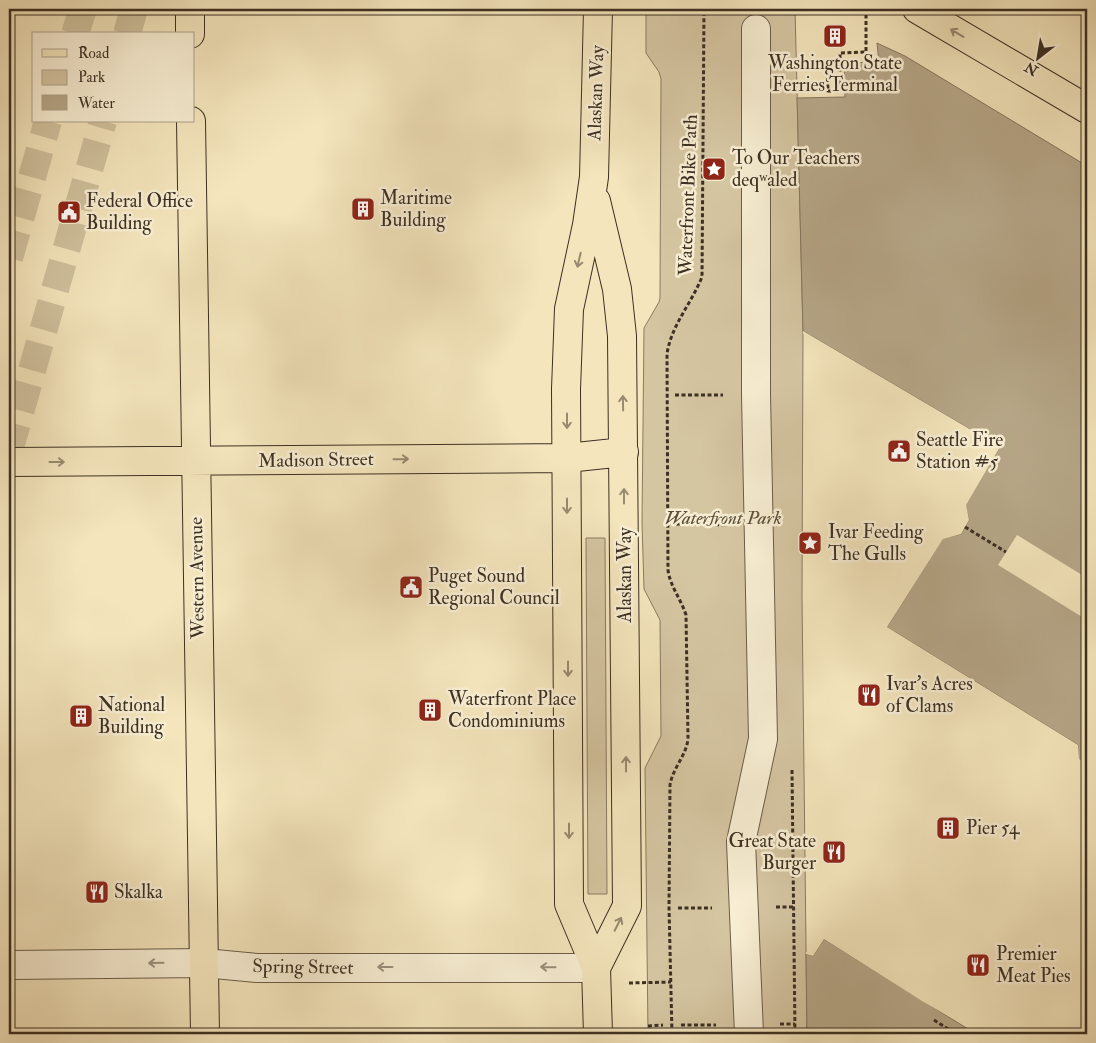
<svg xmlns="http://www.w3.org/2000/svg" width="1096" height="1043" font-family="'IM FELL Double Pica',serif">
<rect width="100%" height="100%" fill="#f4e5bc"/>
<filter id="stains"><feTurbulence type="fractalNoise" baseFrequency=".004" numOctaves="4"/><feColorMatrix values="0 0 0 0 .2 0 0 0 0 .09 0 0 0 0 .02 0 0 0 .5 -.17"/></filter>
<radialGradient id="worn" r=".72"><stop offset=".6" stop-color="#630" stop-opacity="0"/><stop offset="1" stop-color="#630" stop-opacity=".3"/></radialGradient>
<path fill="#d5c6a2" stroke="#897b62" d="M 646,9 L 795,9 L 803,331 L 802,596 L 807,1034 L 648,1034 L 645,768 L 661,736 L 660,620 L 644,589 L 642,523 L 644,328 L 659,302 L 660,298 L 661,79 L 659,72 L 646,53 Z
M 586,538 L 605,538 L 607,894 L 588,894 Z"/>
<path fill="#b6a788" stroke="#867760" d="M 877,43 L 905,56 L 1087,166 L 1087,764 L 1078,759 L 1078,745 L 887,627 L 943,538 L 961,534 L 969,520 L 965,505 L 1000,447 L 803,331 L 797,98 L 845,97 L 844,63 L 879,62 Z
M 824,939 L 976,1034 L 807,1034 L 806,954 L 813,956 Z"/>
<path fill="#f4e5bc" d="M 803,331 L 1000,447 L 966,505 L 969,520 L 961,534 L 943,539 L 887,627 L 1078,745 L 1079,759 L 1087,764 L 1087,767 L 1076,760 L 1076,747 L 884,628 L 941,537 L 959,532 L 966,520 L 963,504 L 997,448 L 803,334 Z
M 1017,535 L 1087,578 L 1087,620 L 998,565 Z
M 825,937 L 978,1032 L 979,1034 L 922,1001 L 824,939 L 813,956 L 806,954 L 806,952 L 812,953 L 822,938 Z"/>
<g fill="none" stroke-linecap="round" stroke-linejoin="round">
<path stroke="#cfc19d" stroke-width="28" stroke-dasharray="28 14" stroke-linecap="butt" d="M 75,34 L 83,9
M 127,34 L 134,9
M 9,258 L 48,121
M 9,451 L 103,121"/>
<g stroke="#6b5d49" stroke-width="30">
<path id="minor" d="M 9,965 L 204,963 L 257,968 L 596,968
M 749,1034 L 741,842 L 763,739 L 756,395 L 756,29"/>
</g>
<g stroke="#3d3023" stroke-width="30">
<path id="major" d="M 190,9 L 190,34
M 917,9 L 1087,109
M 191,121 L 205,1034
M 596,201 L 617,289 L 622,336 L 627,906 L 596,968
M 9,462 L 567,458 L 624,452
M 598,1034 L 596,968 L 569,904 L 566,389 L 569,309 L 587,225 L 594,177 L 598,9"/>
</g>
<path stroke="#3d3023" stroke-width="3" stroke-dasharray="4 2.5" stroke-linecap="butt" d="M 827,65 L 828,91 L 840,92 L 840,53 L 866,52 L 866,9
M 675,395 L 723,395
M 676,524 L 727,525
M 965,527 L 1006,552
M 792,770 L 795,1034
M 776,907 L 794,907
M 678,908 L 712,908
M 629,983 L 671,982
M 934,1020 L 956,1034
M 780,1024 L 795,1024
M 681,1025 L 716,1025
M 648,1026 L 663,1025
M 672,1034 L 669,907 L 670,785 C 673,767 687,755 688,738 L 686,615 C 681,599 670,586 668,570 L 667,354 C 671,326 691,304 702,277 L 704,9"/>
<use href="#minor" stroke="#f8eed3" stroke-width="28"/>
<use href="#major" stroke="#f4e5bc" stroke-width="28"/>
</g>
<defs><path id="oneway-shaft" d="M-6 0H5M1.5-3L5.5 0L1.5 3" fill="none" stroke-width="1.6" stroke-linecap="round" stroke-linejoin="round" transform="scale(1.25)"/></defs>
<g stroke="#988a70">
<use href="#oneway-shaft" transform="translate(957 33) rotate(-149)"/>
<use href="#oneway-shaft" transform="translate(579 260) rotate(103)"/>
<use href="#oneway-shaft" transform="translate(623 403) rotate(-91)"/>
<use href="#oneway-shaft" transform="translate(567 421) rotate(90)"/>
<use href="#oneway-shaft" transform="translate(401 459) rotate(-1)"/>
<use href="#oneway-shaft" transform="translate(57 462)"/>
<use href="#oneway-shaft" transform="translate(624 496) rotate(-90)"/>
<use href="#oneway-shaft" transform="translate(567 506) rotate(90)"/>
<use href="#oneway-shaft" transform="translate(568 669) rotate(90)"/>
<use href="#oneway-shaft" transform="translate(626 764) rotate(-90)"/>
<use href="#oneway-shaft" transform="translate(569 831) rotate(90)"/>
<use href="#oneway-shaft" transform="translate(618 924) rotate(-63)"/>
</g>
<g stroke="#9a8f7b">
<use href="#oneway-shaft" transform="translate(156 963) rotate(179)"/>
<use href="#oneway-shaft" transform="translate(385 967) rotate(180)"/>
<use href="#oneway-shaft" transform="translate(548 967) rotate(-179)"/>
</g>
<defs>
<g id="building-square" transform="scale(1.25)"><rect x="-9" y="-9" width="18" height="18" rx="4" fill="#8f2418" stroke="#f8eed3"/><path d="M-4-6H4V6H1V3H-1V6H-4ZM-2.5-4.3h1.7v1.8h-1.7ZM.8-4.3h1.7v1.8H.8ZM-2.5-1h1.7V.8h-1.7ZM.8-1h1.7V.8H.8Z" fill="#fff"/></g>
<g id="sight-square" transform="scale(1.25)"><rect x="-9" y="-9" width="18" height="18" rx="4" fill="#8f2418" stroke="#f8eed3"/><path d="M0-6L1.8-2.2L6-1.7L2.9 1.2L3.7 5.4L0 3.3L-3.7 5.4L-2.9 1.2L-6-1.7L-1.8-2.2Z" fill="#fff"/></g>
<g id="civic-square" transform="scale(1.25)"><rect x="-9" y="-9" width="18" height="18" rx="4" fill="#8f2418" stroke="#f8eed3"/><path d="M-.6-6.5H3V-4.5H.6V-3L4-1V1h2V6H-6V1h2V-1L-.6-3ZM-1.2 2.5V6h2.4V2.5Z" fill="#fff"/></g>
<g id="restaurant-square" transform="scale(1.25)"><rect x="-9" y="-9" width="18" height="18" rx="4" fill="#8f2418" stroke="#f8eed3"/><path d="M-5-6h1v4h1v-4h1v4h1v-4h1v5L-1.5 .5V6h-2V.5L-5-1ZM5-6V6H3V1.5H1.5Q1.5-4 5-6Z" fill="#fff"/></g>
</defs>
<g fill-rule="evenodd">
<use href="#building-square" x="835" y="36"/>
<use href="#sight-square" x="714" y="169"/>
<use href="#building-square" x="363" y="209"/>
<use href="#civic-square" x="69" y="212"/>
<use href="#civic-square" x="899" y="451"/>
<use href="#sight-square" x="810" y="543"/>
<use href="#civic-square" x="411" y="587"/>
<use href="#restaurant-square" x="869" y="695"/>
<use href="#building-square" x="430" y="710"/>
<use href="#building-square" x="81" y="716"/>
<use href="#building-square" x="948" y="828"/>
<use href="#restaurant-square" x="834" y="852"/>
<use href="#restaurant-square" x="97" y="892"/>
<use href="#restaurant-square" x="978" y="965"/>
</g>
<g text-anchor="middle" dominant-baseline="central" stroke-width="5" stroke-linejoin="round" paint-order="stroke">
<g font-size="19" fill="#3d3023" stroke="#f8eed3" text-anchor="start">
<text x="835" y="63" text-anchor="middle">Washington State<tspan x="835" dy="22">Ferries Terminal</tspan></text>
<text x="732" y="158">To Our Teachers<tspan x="732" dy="22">deqʷaled</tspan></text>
<text x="380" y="198">Maritime<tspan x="380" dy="22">Building</tspan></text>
<text x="86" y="201">Federal Office<tspan x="86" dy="22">Building</tspan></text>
<text x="916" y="440">Seattle Fire<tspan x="916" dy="22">Station #5</tspan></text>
<text x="828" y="532">Ivar Feeding<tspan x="828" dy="22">The Gulls</tspan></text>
<text x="428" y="576">Puget Sound<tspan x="428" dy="22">Regional Council</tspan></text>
<text x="886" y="684">Ivar's Acres<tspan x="886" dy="22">of Clams</tspan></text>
<text x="448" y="699">Waterfront Place<tspan x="448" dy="22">Condominiums</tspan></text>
<text x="98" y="705">National<tspan x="98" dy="22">Building</tspan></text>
<text x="966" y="828">Pier 54</text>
<text x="816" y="841" text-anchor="end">Great State<tspan x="816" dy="22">Burger</tspan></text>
<text x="114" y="892">Skalka</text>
<text x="996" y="954">Premier<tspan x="996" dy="22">Meat Pies</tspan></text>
</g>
<g font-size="19" fill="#3d3023" stroke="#f8eed3">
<text transform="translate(596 93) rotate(-88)">Alaskan Way</text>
<text transform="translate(688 195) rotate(-88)">Waterfront Bike Path</text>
<text transform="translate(316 460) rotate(-1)">Madison Street</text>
<text transform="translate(625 575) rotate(-90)">Alaskan Way</text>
<text transform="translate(197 578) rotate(-91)">Western Avenue</text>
<text transform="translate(303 967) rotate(1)">Spring Street</text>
</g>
<g font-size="19" font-style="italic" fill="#5b4e3c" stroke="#f8eed3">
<text x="723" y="518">Waterfront Park</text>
</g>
</g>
<rect width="1096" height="1043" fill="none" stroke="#f4e5bc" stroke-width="30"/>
<rect x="10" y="10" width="1076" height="1023" fill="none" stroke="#3d3023" stroke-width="2.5"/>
<rect x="15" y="15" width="1066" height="1013" fill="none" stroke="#3d3023"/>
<rect x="32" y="32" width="162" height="90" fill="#f8eed3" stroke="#ada28d"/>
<rect x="42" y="49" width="25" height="8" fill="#f4e5bc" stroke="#ada28d"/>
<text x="78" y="58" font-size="15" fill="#3d3023">Road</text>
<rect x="42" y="70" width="25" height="15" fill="#d5c6a2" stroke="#ada28d"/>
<text x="78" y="82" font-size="15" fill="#3d3023">Park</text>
<rect x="42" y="95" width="25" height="15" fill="#b6a788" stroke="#ada28d"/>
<text x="78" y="108" font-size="15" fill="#3d3023">Water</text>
<g transform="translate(1038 58) rotate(211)" stroke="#f8eed3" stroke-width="4" paint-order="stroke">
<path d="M0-4L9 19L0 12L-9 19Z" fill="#3d3023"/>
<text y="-8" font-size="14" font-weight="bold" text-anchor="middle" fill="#3d3023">N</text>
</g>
<rect width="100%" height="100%" filter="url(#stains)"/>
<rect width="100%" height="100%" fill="url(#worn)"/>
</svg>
